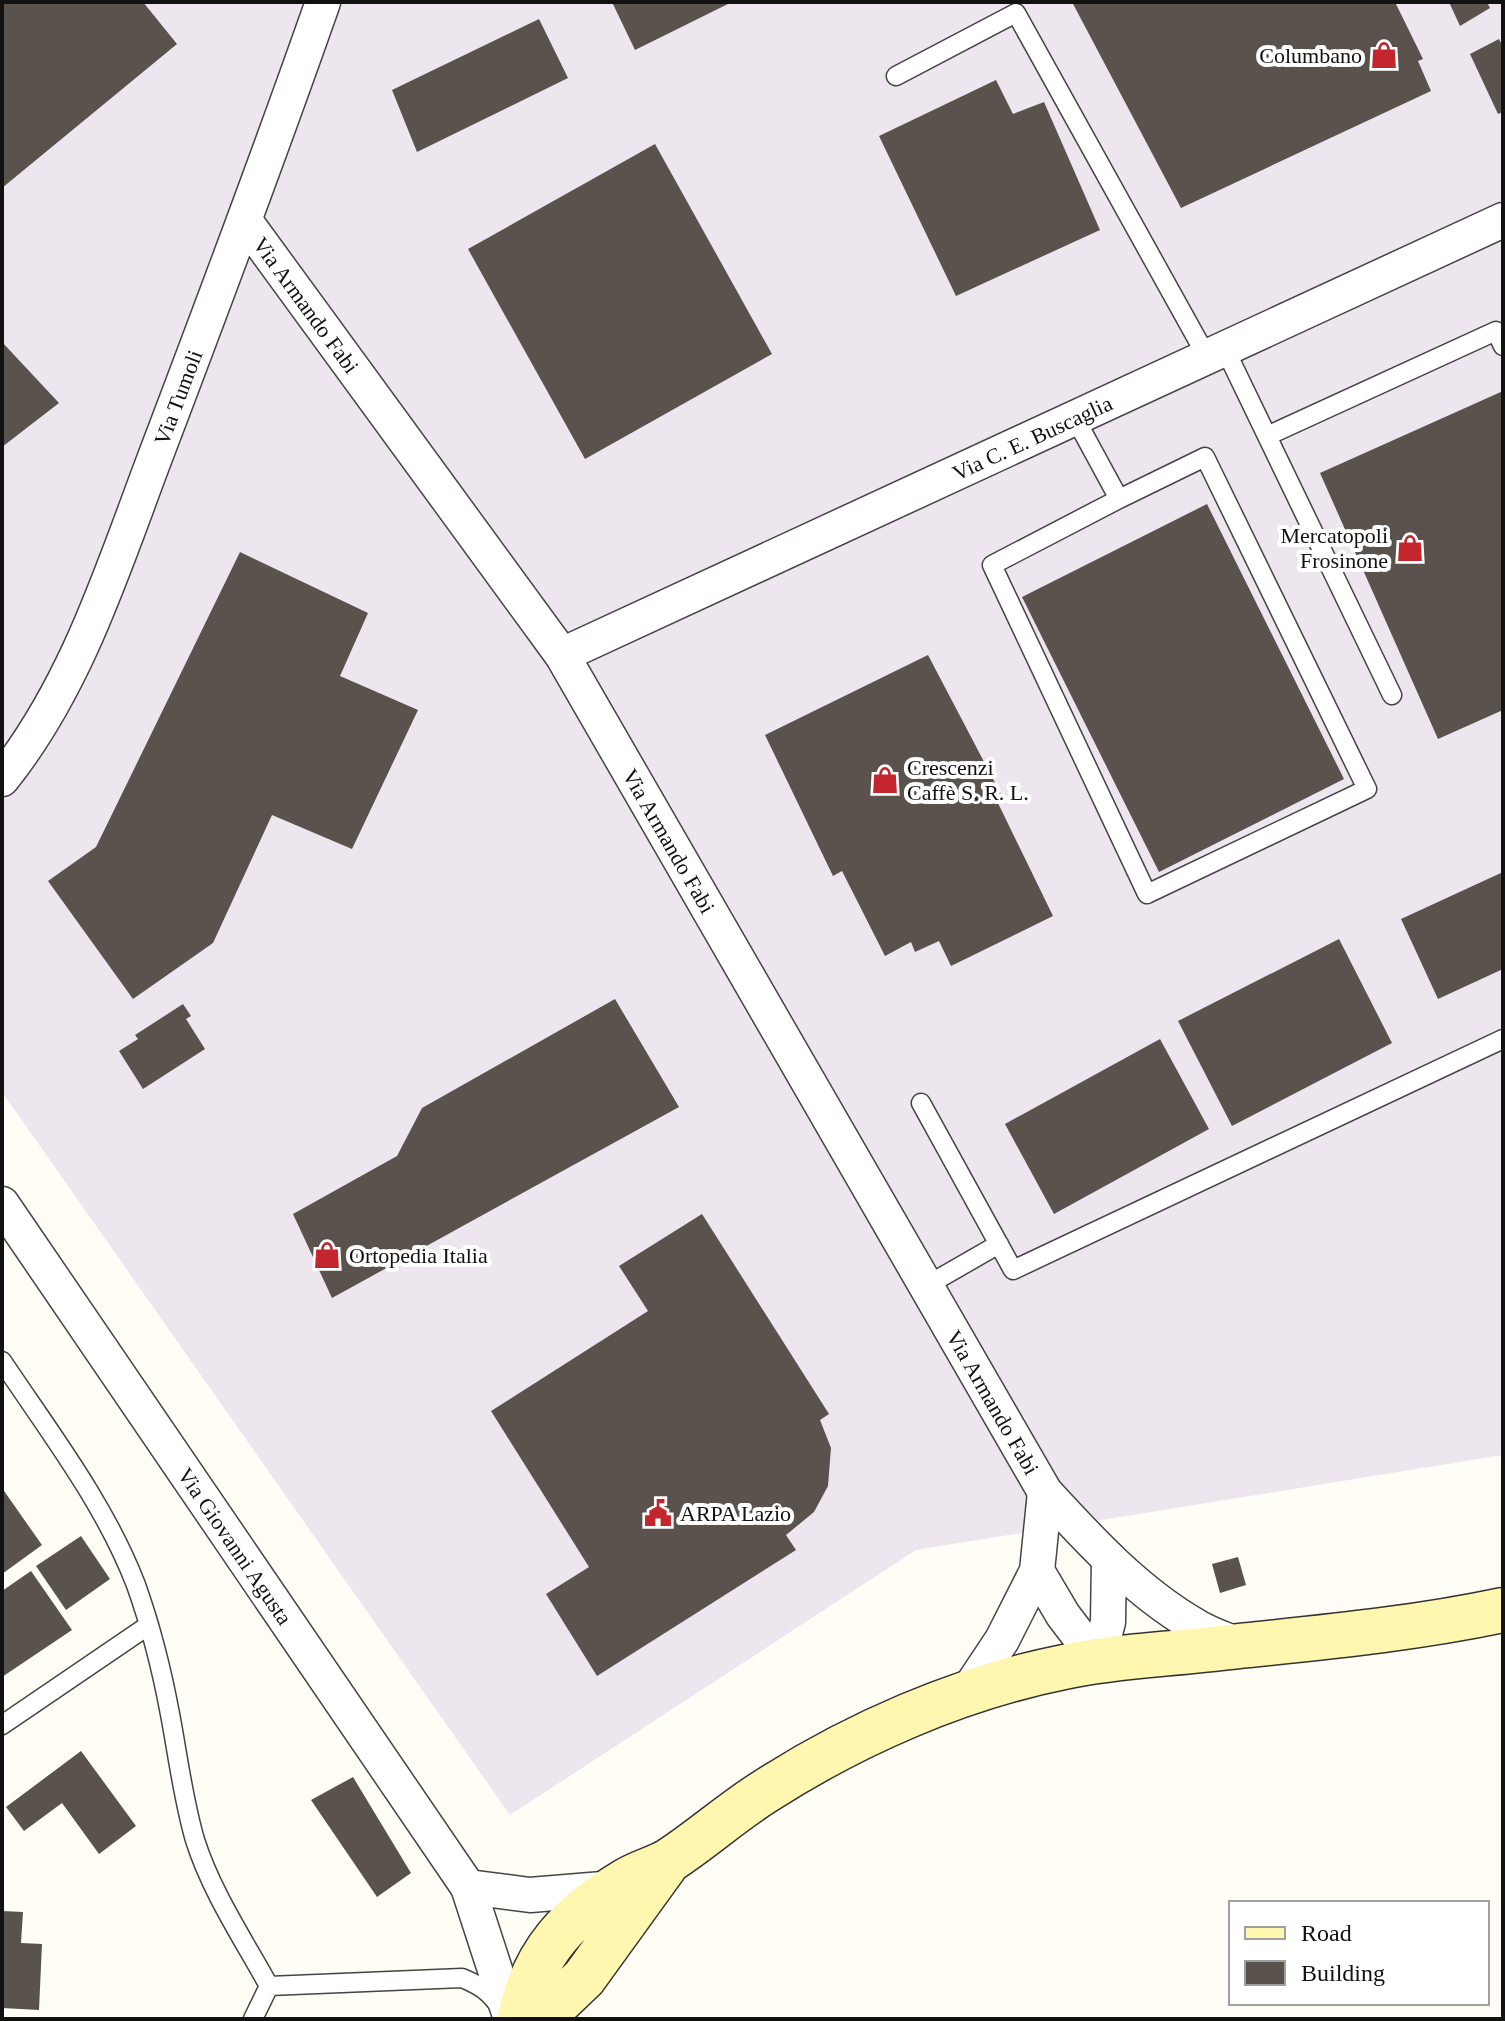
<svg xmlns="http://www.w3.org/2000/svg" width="1505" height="2021" font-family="'Times New Roman',serif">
<rect width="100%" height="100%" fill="#fffdf5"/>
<path fill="#eee6ef" d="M 2,2 L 1503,2 L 1503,1455 L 916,1550 L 510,1815 L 2,1092 Z"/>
<path fill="#5a524d" d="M 2,2 L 143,2 L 177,44 L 2,188 Z
M 612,2 L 732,2 L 635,50 Z
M 1072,2 L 1395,2 L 1423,59 L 1418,61 L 1431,91 L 1181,208 Z
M 1449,2 L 1487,2 L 1490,8 L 1460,26 Z
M 539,19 L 568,78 L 417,152 L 392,90 Z
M 1499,39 L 1503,47 L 1503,112 L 1498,114 L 1470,54 Z
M 996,80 L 1013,114 L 1044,102 L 1100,230 L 956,296 L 879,136 Z
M 655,144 L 772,354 L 585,459 L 468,249 Z
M 2,342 L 59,403 L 2,447 Z
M 1503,391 L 1503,710 L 1438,739 L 1320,473 Z
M 1207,504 L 1344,779 L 1159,872 L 1022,597 Z
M 240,552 L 368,613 L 340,676 L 418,710 L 352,849 L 272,815 L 213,943 L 133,999 L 48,881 L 96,847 Z
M 928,655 L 1002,796 L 996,799 L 1053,916 L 951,966 L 939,941 L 915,952 L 911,942 L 885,956 L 842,871 L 833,876 L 765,735 Z
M 1503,872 L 1503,969 L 1438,999 L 1401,919 Z
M 1339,939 L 1392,1043 L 1232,1126 L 1178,1021 Z
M 615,999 L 679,1107 L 332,1298 L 293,1214 L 397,1156 L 422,1108 Z
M 183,1004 L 191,1016 L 186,1019 L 205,1049 L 143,1089 L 119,1051 L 138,1039 L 135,1035 Z
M 1160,1039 L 1209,1129 L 1054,1214 L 1005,1124 Z
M 702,1214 L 829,1414 L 820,1420 L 831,1448 L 828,1486 L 814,1512 L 786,1535 L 796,1550 L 597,1676 L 546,1594 L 589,1567 L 491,1411 L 648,1311 L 619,1266 Z
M 2,1488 L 42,1545 L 2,1574 Z
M 81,1536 L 110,1579 L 66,1610 L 36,1566 Z
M 1238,1557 L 1246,1585 L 1220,1593 L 1212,1564 Z
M 31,1571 L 72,1630 L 2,1677 L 2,1591 Z
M 81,1751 L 136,1826 L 99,1854 L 62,1803 L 24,1831 L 6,1807 Z
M 353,1777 L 411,1873 L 377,1897 L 311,1800 Z
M 2,1911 L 23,1912 L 21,1943 L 42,1944 L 39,2010 L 2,2008 Z"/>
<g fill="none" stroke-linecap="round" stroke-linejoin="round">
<g stroke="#444" stroke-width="21">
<path id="lane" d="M 896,76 L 1016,13 L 1207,357
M 1225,349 L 1392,695
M 1075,418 L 1119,499 L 992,565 L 1147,894 L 1367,789 L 1205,457 L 1119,499
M 1267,436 L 1496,331 L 1503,346
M 921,1103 L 1013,1270 L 1503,1039
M 926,1286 L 999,1244
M 2,1361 C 50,1433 105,1504 136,1585 C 151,1627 162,1671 170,1714 C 178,1756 183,1799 195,1840 C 211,1891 243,1939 269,1986
M 2,1725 L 149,1625
M 253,2019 L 269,1986 L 462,1978 C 479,1985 489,1991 499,2006"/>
</g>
<g stroke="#444" stroke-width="37">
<g id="street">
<path id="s1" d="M 245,221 L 562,655 L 1045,1492 C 1090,1541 1136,1591 1194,1625 C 1208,1634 1225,1639 1240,1646"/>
<path id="s2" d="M 562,655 L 1503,220"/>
<path id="s3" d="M 2,779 C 78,684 114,565 157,452 C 214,302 270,153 323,2"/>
<path id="s4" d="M 2,1204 L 468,1887 L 511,2019"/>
<path d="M 1037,1571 L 1063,1615 L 1098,1661"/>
<path d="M 1098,1661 L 1108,1622 L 1109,1559"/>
<path d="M 966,1694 L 1002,1640 L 1037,1571 L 1045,1492"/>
<path d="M 468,1887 L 530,1895 L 615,1888"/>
</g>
</g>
<g stroke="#333" stroke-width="47">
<path id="secondary" d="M 520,2019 C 532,1953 570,1914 627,1880 C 640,1872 657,1868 670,1860 C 702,1839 731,1813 764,1792 C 854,1734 959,1688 1064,1667 C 1110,1657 1157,1655 1203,1650 C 1303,1639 1404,1631 1503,1610
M 541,2019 L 584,1978 L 665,1866"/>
</g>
<use href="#lane" stroke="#fff" stroke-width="18"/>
<use href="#street" stroke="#fff" stroke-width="34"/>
<use href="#secondary" stroke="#fff6b0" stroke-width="44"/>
</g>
<defs>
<g id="shop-bare" transform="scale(2.16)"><path d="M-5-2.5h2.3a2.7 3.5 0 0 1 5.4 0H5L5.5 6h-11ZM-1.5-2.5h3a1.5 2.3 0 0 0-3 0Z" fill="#c4262e" stroke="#fff" stroke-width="2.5" paint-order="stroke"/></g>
<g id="civic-bare" transform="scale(2.16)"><path d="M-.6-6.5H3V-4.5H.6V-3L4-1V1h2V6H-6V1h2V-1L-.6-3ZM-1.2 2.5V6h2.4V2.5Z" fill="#c4262e" stroke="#fff" stroke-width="2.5" paint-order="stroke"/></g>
</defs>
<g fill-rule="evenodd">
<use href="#shop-bare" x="1384" y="55"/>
<use href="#shop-bare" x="1410" y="548"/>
<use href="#shop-bare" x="885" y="780"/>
<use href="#shop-bare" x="327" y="1255"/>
<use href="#civic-bare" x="658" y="1513"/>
</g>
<g text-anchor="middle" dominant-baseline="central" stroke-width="8" stroke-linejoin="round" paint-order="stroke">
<g font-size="22" fill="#111" stroke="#fff" text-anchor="start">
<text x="1362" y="55" text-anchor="end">Columbano</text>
<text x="1388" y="535" text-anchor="end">Mercatopoli<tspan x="1388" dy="25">Frosinone</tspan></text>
<text x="907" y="767">Crescenzi<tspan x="907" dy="25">Caffè S. R. L.</tspan></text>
<text x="349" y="1255">Ortopedia Italia</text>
<text x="680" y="1513">ARPA Lazio</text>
</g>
<g font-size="22" fill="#111" stroke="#fff">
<text stroke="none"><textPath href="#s1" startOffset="104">Via Armando Fabi</textPath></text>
<text stroke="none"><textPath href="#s3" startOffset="422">Via Tumoli</textPath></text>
<text stroke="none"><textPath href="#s2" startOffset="518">Via C. E. Buscaglia</textPath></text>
<text stroke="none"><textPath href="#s1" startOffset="752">Via Armando Fabi</textPath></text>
<text stroke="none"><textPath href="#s1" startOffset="1400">Via Armando Fabi</textPath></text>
<text stroke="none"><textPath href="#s4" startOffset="414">Via Giovanni Agusta</textPath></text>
</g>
</g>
<rect width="1505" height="2021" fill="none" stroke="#111111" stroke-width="8"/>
<rect x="1229" y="1901" width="260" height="104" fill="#ffffff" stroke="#a0a0a0" stroke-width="2"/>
<rect x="1245" y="1927" width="40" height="12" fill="#fff6b0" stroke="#a0a0a0" stroke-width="2"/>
<text x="1301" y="1941" font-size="24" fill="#111111">Road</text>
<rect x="1245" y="1961" width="40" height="24" fill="#5a524d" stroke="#a0a0a0" stroke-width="2"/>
<text x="1301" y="1981" font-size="24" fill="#111111">Building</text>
</svg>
